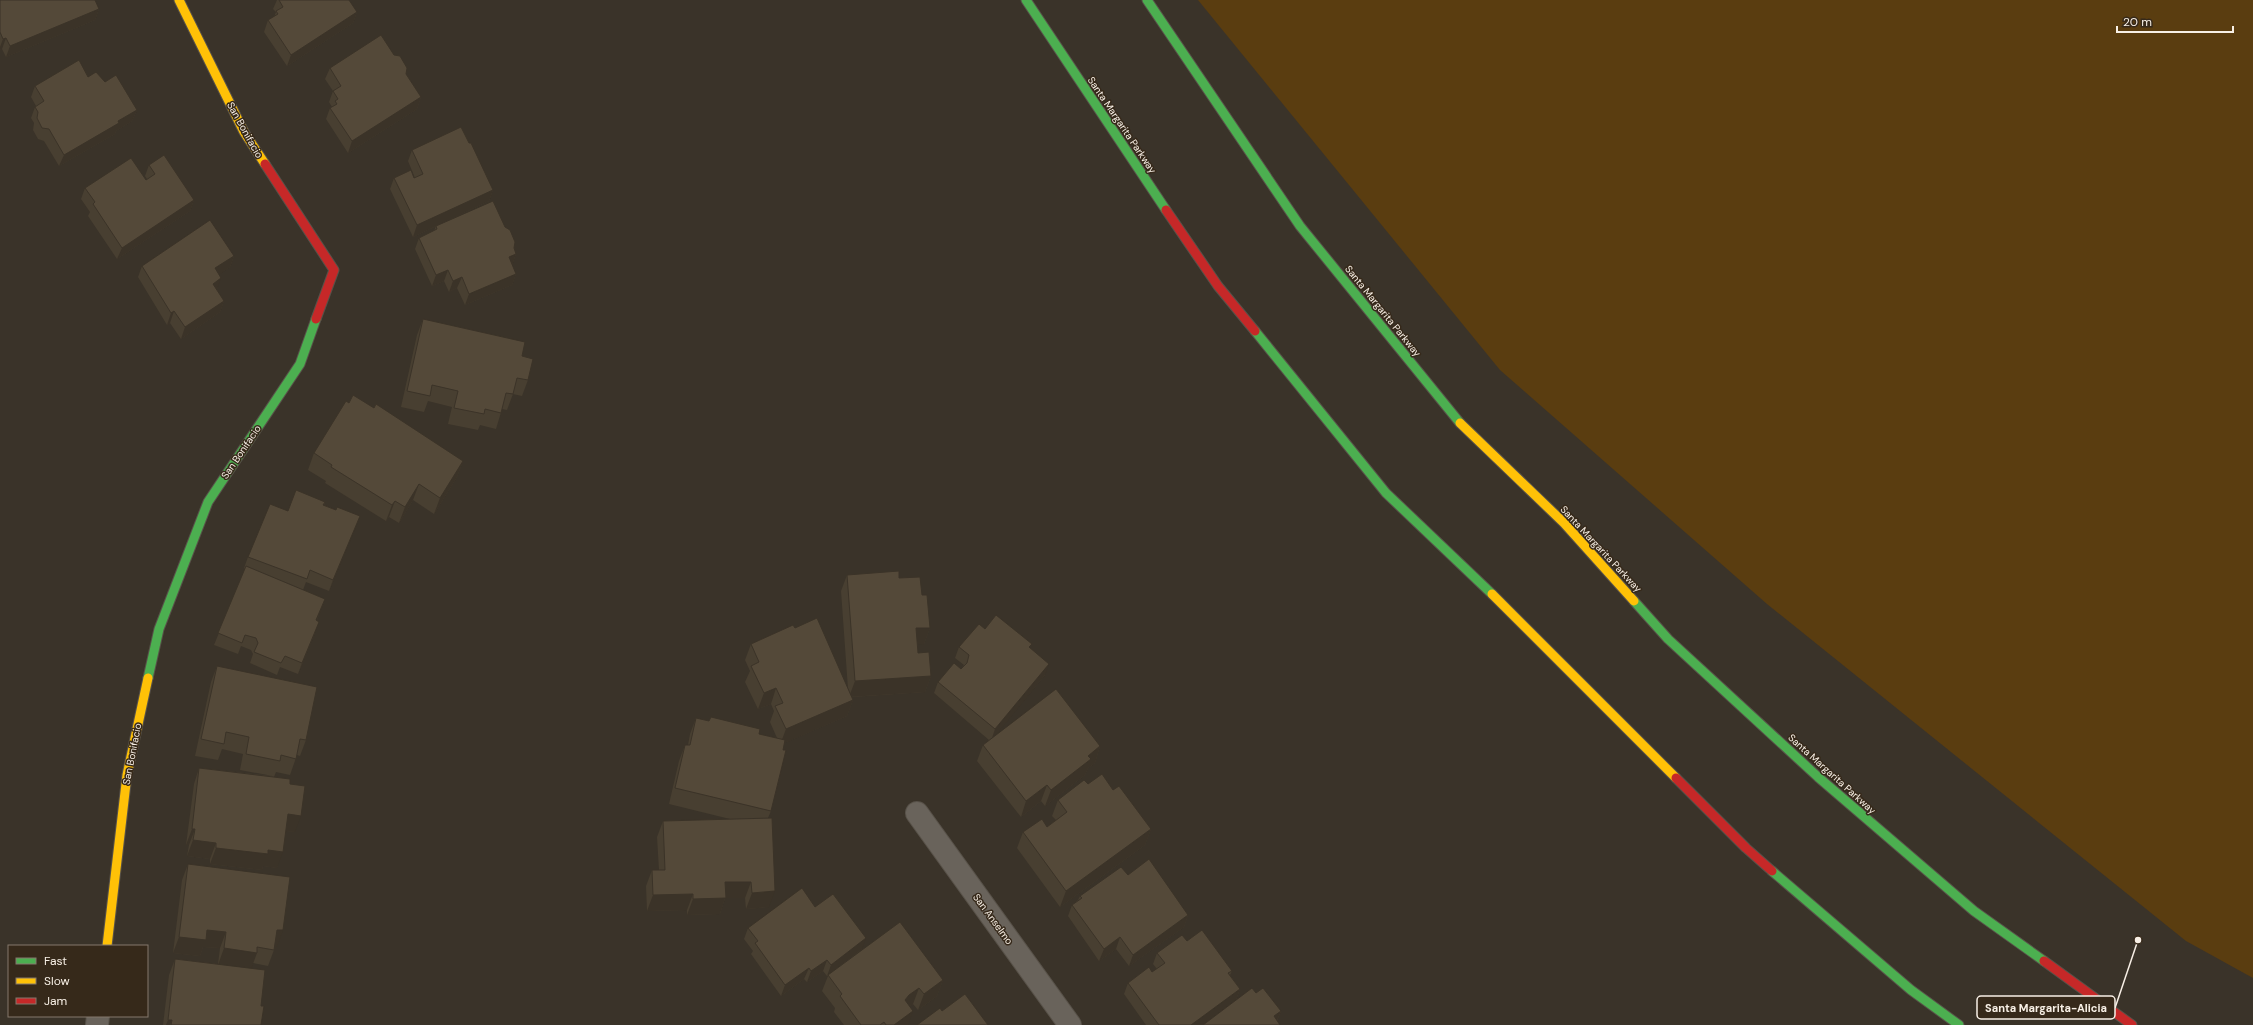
<svg xmlns="http://www.w3.org/2000/svg" width="2253" height="1025" font-family="'DM Sans',sans-serif">
<rect width="100%" height="100%" fill="#3a3329"/>
<path fill="#5a3d10" d="M 1198,0 L 2253,0 L 2253,978 L 2186,941 L 1767,604 L 1500,370 Z"/>
<g fill="none" stroke-linecap="round" stroke-linejoin="round">
<g stroke="#585249" stroke-width="24">
<path id="street" d="M 917,813 L 1070,1025
M 97,1025 L 98,1016"/>
</g>
<g stroke="#585249" stroke-width="11">
<path id="fast" d="M 1026,0 L 1166,210
M 1147,0 L 1300,226 L 1460,423
M 1255,331 L 1386,493 L 1492,594
M 1634,601 L 1668,639 L 1818,777 L 1974,911 L 2044,961
M 148,678 L 159,629 L 208,502 L 300,364 L 316,319
M 1772,871 L 1911,990 L 1959,1025"/>
</g>
<g stroke="#585249" stroke-width="11">
<path id="slow" d="M 179,0 L 244,132 L 265,164
M 1460,423 L 1564,523 L 1634,601
M 1492,594 L 1676,778
M 107,946 L 127,775 L 148,678"/>
</g>
<g stroke="#585249" stroke-width="11">
<path id="jam" d="M 265,164 L 334,270 L 316,319
M 1166,210 L 1218,286 L 1255,331
M 1676,778 L 1746,848 L 1772,871
M 2044,961 L 2132,1025"/>
</g>
<use href="#street" stroke="#69635b" stroke-width="22"/>
<use href="#fast" stroke="#4caf50" stroke-width="9"/>
<use href="#slow" stroke="#ffc107" stroke-width="9"/>
<use href="#jam" stroke="#c62828" stroke-width="9"/>
</g>
<path fill="#483f31" d="M 0,0 L 99,9 L 95,20 L 6,57 L 2,49 L 0,50 Z
M 277,0 L 349,0 L 357,12 L 353,23 L 287,66 L 264,32 L 268,20 L 274,17 L 276,12 L 273,9 Z
M 330,68 L 406,74 L 421,97 L 417,109 L 348,153 L 326,119 L 330,108 L 332,107 L 329,102 L 333,91 L 325,79 Z
M 88,77 L 105,82 L 137,110 L 132,121 L 116,131 L 115,134 L 59,166 L 44,141 L 38,139 L 33,130 L 34,123 L 31,118 L 35,107 L 36,106 L 31,97 L 35,86 Z
M 469,143 L 493,190 L 489,201 L 413,237 L 390,189 L 394,178 L 415,178 L 408,161 L 412,150 Z
M 149,165 L 194,200 L 190,211 L 117,259 L 88,216 L 90,212 L 81,199 L 85,188 L 146,180 L 147,179 L 145,176 Z
M 436,226 L 514,248 L 516,254 L 512,265 L 516,274 L 512,285 L 465,305 L 457,288 L 449,292 L 444,281 L 432,286 L 415,249 L 419,238 L 434,231 Z
M 234,256 L 230,267 L 219,274 L 217,290 L 224,301 L 220,312 L 181,339 L 170,323 L 167,325 L 138,277 L 142,266 Z
M 423,319 L 522,356 L 528,380 L 522,396 L 513,394 L 507,410 L 502,409 L 496,429 L 480,425 L 478,430 L 448,424 L 452,407 L 428,401 L 424,412 L 401,407 L 417,335 Z
M 349,403 L 374,408 L 463,461 L 457,477 L 434,514 L 413,500 L 399,523 L 389,517 L 386,521 L 325,483 L 326,481 L 308,470 L 314,453 Z
M 325,502 L 324,505 L 336,510 L 360,516 L 329,591 L 306,582 L 303,590 L 325,599 L 317,620 L 315,633 L 298,674 L 280,667 L 277,675 L 250,663 L 253,654 L 251,650 L 241,646 L 238,654 L 214,645 L 245,569 L 244,568 L 248,557 L 288,511 Z
M 847,575 L 899,578 L 922,595 L 930,628 L 924,644 L 918,644 L 918,653 L 931,676 L 925,692 L 852,697 L 853,700 L 847,716 L 784,743 L 771,811 L 768,818 L 769,907 L 746,909 L 745,898 L 725,898 L 720,914 L 687,915 L 687,910 L 647,911 L 646,886 L 652,870 L 659,870 L 657,837 L 663,821 L 730,819 L 669,804 L 679,761 L 685,745 L 688,745 L 690,734 L 696,718 L 709,721 L 711,717 L 759,734 L 777,738 L 770,722 L 774,711 L 771,704 L 758,709 L 745,682 L 750,671 L 745,660 L 751,644 L 795,628 L 848,689 L 841,591 Z
M 985,629 L 1030,648 L 1045,675 L 995,735 L 1100,746 L 1095,763 L 1088,768 L 1085,775 L 1045,806 L 1041,801 L 1021,817 L 977,761 L 983,745 L 989,740 L 934,693 L 938,682 L 961,669 L 964,665 L 955,658 L 959,647 Z
M 217,666 L 306,740 L 300,756 L 297,755 L 290,775 L 276,772 L 274,777 L 290,784 L 295,832 L 286,831 L 277,868 L 263,866 L 262,870 L 210,864 L 210,859 L 187,856 L 189,845 L 186,845 L 194,784 L 199,768 L 273,776 L 240,770 L 243,754 L 222,749 L 218,760 L 195,756 L 211,682 Z
M 1088,784 L 1113,790 L 1151,829 L 1145,845 L 1060,907 L 1017,848 L 1023,832 L 1047,827 L 1056,820 L 1052,816 L 1058,800 Z
M 188,864 L 277,947 L 274,946 L 274,950 L 268,966 L 253,963 L 251,968 L 261,1006 L 261,1025 L 163,1025 L 169,975 L 175,959 L 218,964 L 220,948 L 203,947 L 200,956 L 173,953 L 182,880 Z
M 1128,875 L 1188,915 L 1184,927 L 1129,966 L 1116,949 L 1099,961 L 1068,916 L 1072,905 L 1078,900 L 1080,896 Z
M 815,907 L 862,949 L 846,962 L 943,980 L 937,996 L 918,1010 L 913,1004 L 910,1006 L 908,1025 L 844,1025 L 834,1012 L 835,1008 L 822,991 L 828,976 L 827,976 L 823,971 L 807,982 L 804,979 L 781,996 L 751,954 L 753,951 L 744,939 L 748,928 Z
M 1187,941 L 1232,971 L 1230,975 L 1240,989 L 1236,1000 L 1256,993 L 1281,1011 L 1277,1021 L 1203,1025 L 1146,1025 L 1124,994 L 1128,983 L 1152,972 L 1157,969 L 1153,964 L 1157,953 Z"/>
<path fill="#3b3328" d="M 99,9 L 95,20 L 6,57 L 10,46 Z
M 357,12 L 353,23 L 287,66 L 291,55 Z
M 6,38 L 2,49 L 0,50 L 0,47 L 3,39 Z
M 421,97 L 417,109 L 348,153 L 352,141 Z
M 137,110 L 132,121 L 116,131 L 115,134 L 59,166 L 64,155 L 118,121 Z
M 493,190 L 489,201 L 413,237 L 417,225 Z
M 194,200 L 190,211 L 117,259 L 122,248 Z
M 516,254 L 512,265 L 509,257 Z
M 234,256 L 230,267 L 211,280 L 215,268 Z
M 448,270 L 444,281 L 432,286 L 436,275 Z
M 516,274 L 512,285 L 465,305 L 469,294 Z
M 462,277 L 457,288 L 449,292 L 453,281 Z
M 221,278 L 217,289 L 209,295 L 213,284 Z
M 224,301 L 220,312 L 181,339 L 185,327 Z
M 174,311 L 170,323 L 167,325 L 171,313 Z
M 463,461 L 457,477 L 434,514 L 440,498 Z
M 419,484 L 413,500 L 399,523 L 405,507 Z
M 395,501 L 389,517 L 386,521 L 392,505 Z
M 360,516 L 356,527 L 329,591 L 333,580 Z
M 325,599 L 321,610 L 312,631 L 316,620 Z
M 319,622 L 315,633 L 298,674 L 302,663 Z
M 916,628 L 930,628 L 924,644 L 911,645 Z
M 1049,664 L 1045,675 L 991,741 L 995,729 Z
M 931,676 L 925,692 L 849,697 L 855,681 Z
M 776,688 L 771,704 L 758,709 L 764,693 Z
M 853,700 L 847,716 L 780,745 L 786,729 Z
M 1100,746 L 1095,763 L 1088,768 L 1085,775 L 1045,806 L 1051,790 L 1088,756 Z
M 1047,785 L 1041,801 L 1021,817 L 1026,801 Z
M 288,814 L 301,816 L 295,832 L 282,831 Z
M 192,829 L 195,829 L 189,845 L 186,845 Z
M 1151,829 L 1145,845 L 1060,907 L 1066,891 Z
M 193,840 L 216,843 L 210,859 L 187,856 Z
M 216,848 L 268,850 L 283,852 L 277,868 L 263,866 L 262,870 L 210,864 Z
M 725,882 L 751,882 L 745,898 L 725,898 L 720,914 L 687,915 L 693,899 Z
M 775,891 L 769,907 L 746,909 L 752,893 Z
M 693,894 L 687,910 L 647,911 L 653,895 Z
M 1188,915 L 1184,927 L 1129,966 L 1133,955 Z
M 207,930 L 226,932 L 220,948 L 203,947 L 200,956 L 173,953 L 179,937 Z
M 277,930 L 283,930 L 277,947 L 271,946 Z
M 1120,937 L 1116,949 L 1099,961 L 1104,949 Z
M 866,938 L 862,949 L 827,976 L 831,965 Z
M 224,948 L 257,953 L 251,969 L 218,965 Z
M 827,960 L 823,971 L 807,982 L 811,971 Z
M 809,968 L 804,979 L 781,996 L 785,985 Z
M 943,980 L 937,996 L 918,1010 L 924,994 Z
M 919,988 L 913,1004 L 903,1011 L 905,1000 L 909,995 Z
M 1240,989 L 1236,1000 L 1203,1025 L 1191,1025 Z
M 913,1011 L 908,1025 L 894,1025 Z
M 1281,1011 L 1275,1025 L 1274,1016 Z
M 168,1020 L 172,1020 L 170,1025 L 166,1025 Z"/>
<path fill="#544939" stroke="#3b3328" d="M 0,0 L 95,0 L 99,9 L 10,46 L 6,38 L 3,39 L 0,32 Z
M 279,0 L 349,0 L 357,12 L 291,55 L 268,20 L 278,14 L 276,11 L 283,7 Z
M 381,35 L 394,55 L 400,56 L 407,68 L 406,74 L 421,97 L 352,141 L 330,108 L 337,104 L 335,101 L 338,99 L 333,91 L 341,86 L 330,68 Z
M 79,60 L 88,77 L 96,72 L 105,82 L 116,75 L 137,110 L 118,121 L 119,123 L 64,155 L 49,129 L 42,128 L 37,118 L 38,112 L 35,107 L 44,101 L 35,86 Z
M 461,127 L 469,143 L 471,143 L 493,190 L 417,225 L 394,178 L 411,170 L 414,178 L 423,174 L 412,150 Z
M 164,155 L 194,200 L 122,248 L 93,204 L 95,202 L 85,188 L 131,158 L 146,180 L 155,174 L 149,165 Z
M 493,201 L 505,227 L 510,230 L 515,242 L 514,248 L 516,254 L 509,257 L 516,274 L 469,294 L 462,277 L 453,281 L 448,270 L 436,275 L 419,238 L 437,229 L 436,226 Z
M 210,220 L 234,256 L 215,268 L 221,278 L 213,284 L 224,301 L 185,327 L 174,311 L 171,313 L 142,266 Z
M 423,319 L 525,342 L 522,356 L 533,359 L 528,380 L 517,378 L 513,394 L 506,393 L 501,413 L 485,409 L 484,414 L 454,408 L 458,391 L 432,385 L 430,396 L 407,391 Z
M 353,395 L 374,408 L 376,404 L 463,461 L 440,498 L 419,484 L 405,507 L 395,501 L 392,505 L 331,467 L 332,465 L 314,453 L 346,401 L 349,403 Z
M 296,490 L 325,502 L 323,505 L 336,510 L 337,507 L 360,516 L 333,580 L 310,570 L 307,579 L 248,557 L 270,504 L 288,511 Z
M 246,566 L 325,599 L 316,620 L 319,622 L 302,663 L 285,656 L 281,663 L 254,652 L 258,643 L 256,638 L 245,635 L 242,643 L 218,633 Z
M 899,571 L 899,578 L 920,577 L 922,595 L 927,595 L 930,628 L 916,628 L 918,653 L 929,652 L 931,676 L 855,681 L 847,575 Z
M 996,615 L 1032,644 L 1029,647 L 1049,664 L 995,729 L 938,682 L 954,663 L 961,669 L 967,663 L 969,655 L 959,647 L 979,624 L 985,629 Z
M 817,618 L 853,700 L 786,729 L 775,706 L 783,703 L 776,688 L 764,693 L 751,666 L 759,662 L 751,644 L 793,625 L 795,628 Z
M 217,666 L 317,687 L 306,740 L 300,739 L 296,759 L 281,755 L 280,761 L 246,754 L 249,737 L 226,732 L 224,744 L 201,739 Z
M 1056,689 L 1100,746 L 1088,756 L 1091,759 L 1051,790 L 1047,785 L 1026,801 L 983,745 Z
M 711,717 L 760,729 L 759,734 L 785,740 L 783,750 L 786,750 L 771,811 L 675,788 L 685,745 L 690,745 L 696,718 L 709,721 Z
M 199,768 L 290,779 L 290,784 L 305,786 L 301,816 L 288,814 L 283,852 L 268,850 L 268,854 L 216,848 L 216,843 L 193,840 L 195,829 L 192,829 Z
M 1102,774 L 1113,790 L 1119,786 L 1151,829 L 1066,891 L 1023,832 L 1042,819 L 1047,827 L 1067,812 L 1058,800 L 1084,780 L 1088,784 Z
M 772,818 L 775,891 L 752,893 L 751,882 L 725,882 L 726,898 L 693,899 L 693,894 L 653,895 L 652,870 L 665,870 L 663,821 Z
M 1149,859 L 1188,915 L 1133,955 L 1120,937 L 1104,949 L 1072,905 L 1082,898 L 1080,896 L 1121,867 L 1128,875 Z
M 188,864 L 290,877 L 283,930 L 277,930 L 274,950 L 257,947 L 257,953 L 224,948 L 226,932 L 207,930 L 206,940 L 179,937 Z
M 802,888 L 815,907 L 833,894 L 866,938 L 831,965 L 827,960 L 811,971 L 809,968 L 785,985 L 755,943 L 758,941 L 748,928 Z
M 900,922 L 943,980 L 924,994 L 919,988 L 909,995 L 905,1000 L 913,1011 L 894,1025 L 886,1025 L 884,1022 L 880,1025 L 861,1025 L 840,996 L 842,994 L 828,975 Z
M 1202,930 L 1232,971 L 1228,973 L 1240,989 L 1191,1025 L 1159,1025 L 1128,983 L 1149,967 L 1152,972 L 1165,963 L 1157,953 L 1182,935 L 1187,941 Z
M 175,959 L 265,970 L 261,1006 L 264,1006 L 261,1025 L 171,1025 L 172,1020 L 168,1020 Z
M 1252,988 L 1256,993 L 1263,988 L 1281,1011 L 1274,1016 L 1280,1025 L 1203,1025 Z
M 965,994 L 988,1025 L 917,1025 L 940,1008 L 942,1011 Z"/>
<g text-anchor="middle" dominant-baseline="central" stroke-width="3" stroke-linejoin="round" paint-order="stroke">
<g font-size="10" fill="#f8f0e6" stroke="#36291a">
<text transform="translate(1122 125) rotate(56)">Santa Margarita Parkway</text>
<text transform="translate(245 130) rotate(61)">San Bonifacio</text>
<text transform="translate(1383 311) rotate(51)">Santa Margarita Parkway</text>
<text transform="translate(241 452) rotate(-56)">San Bonifacio</text>
<text transform="translate(1601 549) rotate(47)">Santa Margarita Parkway</text>
<text transform="translate(132 754) rotate(-79)">San Bonifacio</text>
<text transform="translate(1832 774) rotate(42)">Santa Margarita Parkway</text>
<text transform="translate(993 919) rotate(54)">San Anselmo</text>
</g>
</g>
<path fill="none" stroke="#f8f0e6" stroke-width="1.5" d="M2138 940L2115 1008"/>
<circle fill="#f8f0e6" stroke="#36291a" stroke-width="1.5" cx="2138" cy="940" r="4"/>
<rect fill="#36291a" stroke="#f8f0e6" stroke-width="1.5" x="1977" y="996" width="138" height="23" rx="4"/>
<g font-size="11" text-anchor="middle" font-weight="bold" fill="#f8f0e6">
<text x="2046" y="1012">Santa Margarita-Alicia</text>
</g>
<rect x="8" y="945" width="140" height="72" fill="#36291a" stroke="#84796c"/>
<rect x="16" y="958" width="20" height="6" fill="#4caf50" stroke="#84796c"/>
<text x="44" y="965" font-size="12" fill="#f8f0e6">Fast</text>
<rect x="16" y="978" width="20" height="6" fill="#ffc107" stroke="#84796c"/>
<text x="44" y="985" font-size="12" fill="#f8f0e6">Slow</text>
<rect x="16" y="998" width="20" height="6" fill="#c62828" stroke="#84796c"/>
<text x="44" y="1005" font-size="12" fill="#f8f0e6">Jam</text>
<path d="M2117 26v6h116v-6" fill="none" stroke="#f8f0e6" stroke-width="2"/>
<text x="2123" y="26" font-size="12" fill="#f8f0e6" stroke="#36291a" stroke-width="3" paint-order="stroke">20 m</text>
</svg>
